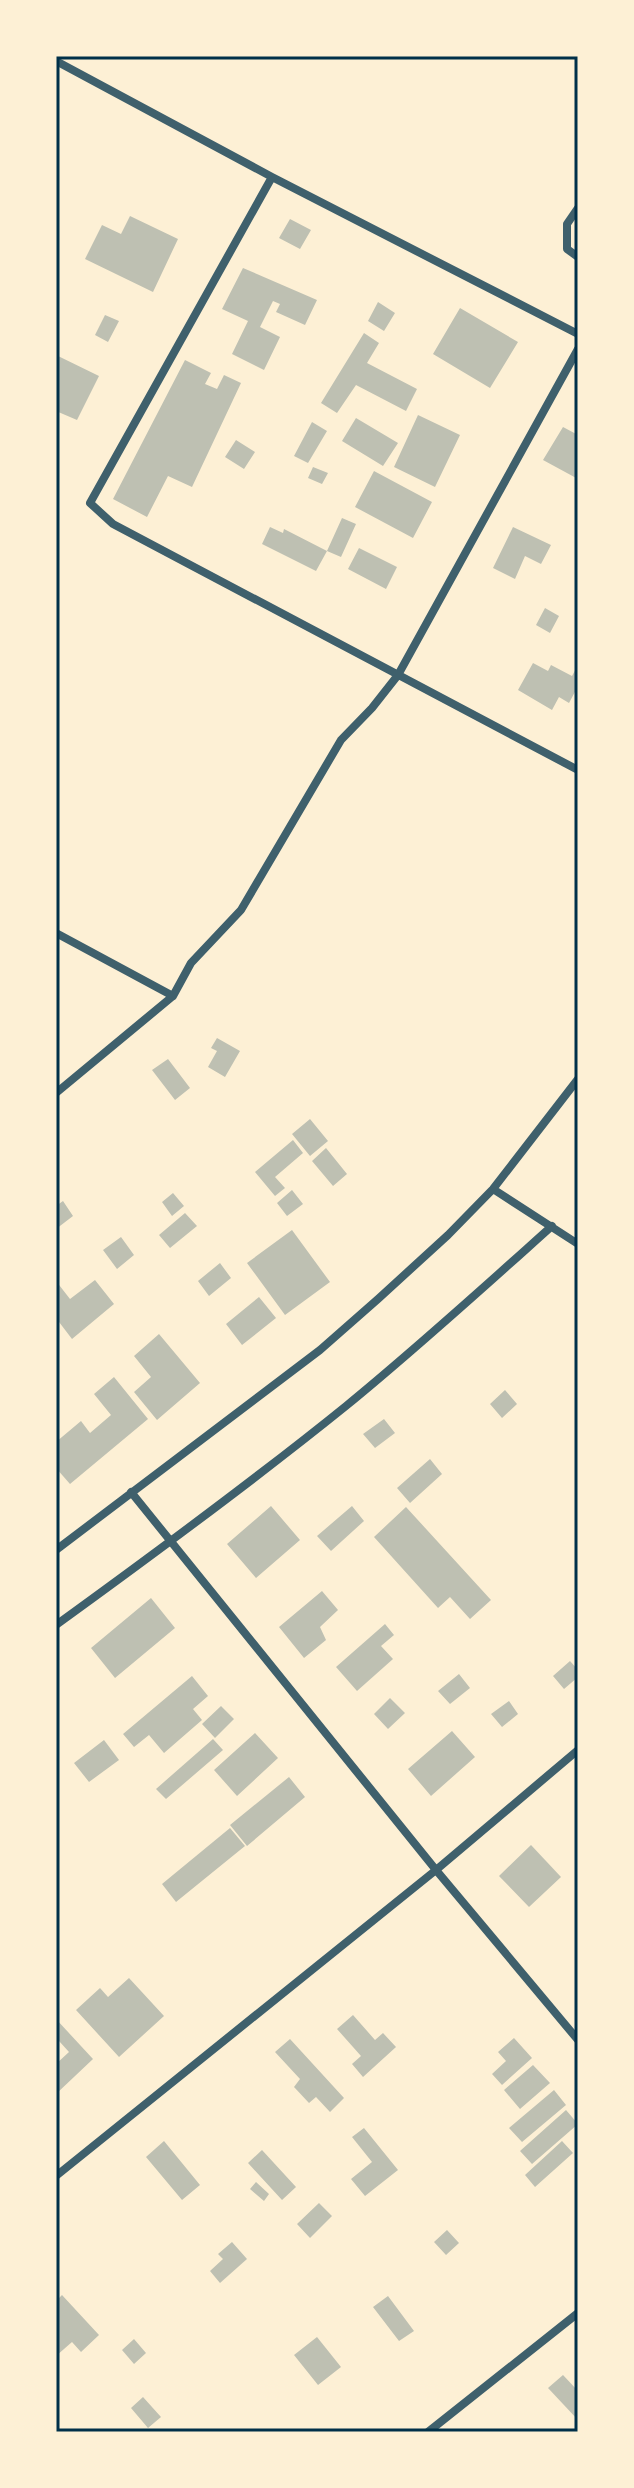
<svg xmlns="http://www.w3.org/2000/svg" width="634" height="2488" font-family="Overpass,sans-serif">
<rect width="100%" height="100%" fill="#fdf0d5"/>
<path fill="#bec0b2" d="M 130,216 L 178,239 L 153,292 L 85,259 L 102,225 L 121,234 Z
M 290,219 L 311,230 L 300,249 L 279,238 Z
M 243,268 L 317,300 L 305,325 L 276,312 L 280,304 L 273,301 L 260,327 L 280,337 L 264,370 L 232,354 L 248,321 L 222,309 Z
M 378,302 L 395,313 L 384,331 L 368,321 Z
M 460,308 L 518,342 L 490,388 L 433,354 Z
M 105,315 L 119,321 L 108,342 L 95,335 Z
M 364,333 L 379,343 L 367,363 L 417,389 L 406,411 L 356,385 L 337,413 L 321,403 Z
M 56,355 L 99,376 L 77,420 L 56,411 Z
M 185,360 L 211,373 L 205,384 L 217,389 L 224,375 L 241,383 L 192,487 L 168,476 L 147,517 L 113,499 Z
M 418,415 L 460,435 L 435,487 L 394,467 Z
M 356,418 L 398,443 L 383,466 L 342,441 Z
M 312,422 L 327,431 L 308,463 L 294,456 Z
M 563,427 L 578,435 L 578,479 L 543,460 Z
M 236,440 L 255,452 L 244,469 L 225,457 Z
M 313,467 L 328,473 L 322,484 L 308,478 Z
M 374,471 L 432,502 L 413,538 L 355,507 Z
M 342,518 L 356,524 L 341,557 L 327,551 Z
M 270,527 L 283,533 L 284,529 L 327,551 L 316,571 L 262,544 Z
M 513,527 L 551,545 L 541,564 L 525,556 L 515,579 L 493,568 Z
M 359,548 L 397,567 L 386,589 L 348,569 Z
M 545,608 L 559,616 L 550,633 L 536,625 Z
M 533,663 L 548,671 L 551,665 L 572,676 L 578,665 L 578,691 L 576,690 L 569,703 L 559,697 L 552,710 L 518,690 Z
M 217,1038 L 240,1051 L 225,1077 L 208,1067 L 217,1051 L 211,1048 Z
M 168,1059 L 190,1088 L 175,1100 L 152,1070 Z
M 310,1119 L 328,1141 L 310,1156 L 292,1134 Z
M 293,1140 L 303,1153 L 275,1177 L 285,1188 L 275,1196 L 255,1172 Z
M 326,1148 L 347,1174 L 333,1186 L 312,1161 Z
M 292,1190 L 303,1204 L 287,1216 L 277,1203 Z
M 173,1193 L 184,1206 L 172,1216 L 162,1202 Z
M 63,1201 L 73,1216 L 56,1229 L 56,1206 Z
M 185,1213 L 197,1226 L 170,1248 L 159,1235 Z
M 292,1230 L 330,1282 L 285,1315 L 247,1263 Z
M 121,1237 L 134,1255 L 117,1269 L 103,1250 Z
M 220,1263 L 231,1278 L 209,1296 L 198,1281 Z
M 95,1280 L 114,1304 L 72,1339 L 56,1318 L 56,1281 L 70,1299 Z
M 259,1297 L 276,1318 L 242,1345 L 226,1324 Z
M 159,1334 L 200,1383 L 157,1420 L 134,1392 L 151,1377 L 134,1356 Z
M 114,1377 L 148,1419 L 70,1484 L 56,1468 L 56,1442 L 81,1421 L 90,1433 L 111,1415 L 94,1394 Z
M 505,1390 L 517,1404 L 502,1418 L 490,1404 Z
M 384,1419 L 395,1433 L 375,1448 L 363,1434 Z
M 430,1459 L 442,1474 L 410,1503 L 397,1488 Z
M 271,1506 L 300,1540 L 256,1578 L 227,1544 Z
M 352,1506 L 364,1521 L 331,1551 L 317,1536 Z
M 406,1507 L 491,1600 L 470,1619 L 450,1597 L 438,1608 L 374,1537 Z
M 322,1591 L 338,1610 L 320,1627 L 326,1640 L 304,1658 L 279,1627 Z
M 151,1598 L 175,1628 L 115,1678 L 91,1648 Z
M 385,1624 L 394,1635 L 381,1646 L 393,1659 L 357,1691 L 336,1667 Z
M 570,1661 L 578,1670 L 578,1677 L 564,1689 L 553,1676 Z
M 459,1674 L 470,1688 L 450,1704 L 438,1691 Z
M 192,1676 L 208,1696 L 193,1709 L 202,1720 L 164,1753 L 149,1735 L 134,1747 L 123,1734 Z
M 390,1698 L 405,1713 L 388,1729 L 374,1714 Z
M 509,1701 L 518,1714 L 502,1727 L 491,1714 Z
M 221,1706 L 234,1719 L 215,1738 L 202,1724 Z
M 452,1731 L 475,1757 L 431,1796 L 408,1769 Z
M 255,1733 L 278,1758 L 237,1796 L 214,1770 Z
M 213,1739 L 223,1750 L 166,1799 L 156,1789 Z
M 104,1740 L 119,1760 L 89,1782 L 74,1763 Z
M 289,1777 L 305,1797 L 247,1846 L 230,1825 Z
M 230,1828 L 245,1846 L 176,1902 L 162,1884 Z
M 531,1845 L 561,1877 L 529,1907 L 499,1876 Z
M 129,1978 L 164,2016 L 119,2057 L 76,2010 L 100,1988 L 108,1997 Z
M 353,2015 L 375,2040 L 383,2033 L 396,2047 L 363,2077 L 352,2064 L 361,2056 L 337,2029 Z
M 56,2019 L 93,2059 L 56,2094 L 56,2064 L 69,2052 L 59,2041 L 56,2044 Z
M 514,2038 L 532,2058 L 502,2085 L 492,2074 L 506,2061 L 498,2052 Z
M 290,2039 L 344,2098 L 330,2112 L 316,2097 L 309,2103 L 294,2087 L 300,2079 L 275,2052 Z
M 533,2065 L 550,2083 L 520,2109 L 504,2090 Z
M 554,2090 L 566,2105 L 522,2142 L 509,2128 Z
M 566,2110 L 578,2124 L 532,2164 L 520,2151 Z
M 364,2128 L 398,2170 L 365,2196 L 351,2179 L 372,2162 L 352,2137 Z
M 164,2141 L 200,2185 L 182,2200 L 146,2157 Z
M 562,2141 L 573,2153 L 535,2187 L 525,2175 Z
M 262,2150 L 296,2187 L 282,2200 L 248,2163 Z
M 256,2182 L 269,2194 L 264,2201 L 250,2189 Z
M 319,2203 L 332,2216 L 310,2238 L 297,2224 Z
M 447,2230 L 459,2243 L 446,2255 L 434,2242 Z
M 232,2242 L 247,2259 L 220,2283 L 210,2271 L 223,2259 L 218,2254 Z
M 62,2295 L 99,2335 L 81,2352 L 72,2342 L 56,2356 L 56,2301 Z
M 388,2296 L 414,2331 L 399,2341 L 373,2307 Z
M 317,2337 L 341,2367 L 318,2385 L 294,2355 Z
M 134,2339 L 146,2353 L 134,2364 L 122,2350 Z
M 563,2375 L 578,2391 L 578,2420 L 548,2388 Z
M 143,2397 L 161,2417 L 148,2428 L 131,2408 Z"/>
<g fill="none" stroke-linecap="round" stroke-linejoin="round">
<path stroke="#3f606c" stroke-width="8" d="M 56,61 L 272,177 L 578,334
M 272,177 L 90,503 L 113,524 L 578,770
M 578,208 L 567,224 L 567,249 L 578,257
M 56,933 L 173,996
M 56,1093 L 173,996 L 191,963 L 241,910 L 341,740 L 372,708 L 398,675 L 578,349
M 493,1189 L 578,1244
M 131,1492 L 436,1870 L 578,2040
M 56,1550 L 320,1350 L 378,1299 L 448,1235 L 493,1189 L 578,1079
M 56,1625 C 154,1554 252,1482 346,1406 C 417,1348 484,1287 552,1226
M 56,2176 L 436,1870 L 578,1750
M 428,2432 L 578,2313"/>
</g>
<rect width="634" height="2488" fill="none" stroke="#fdf0d5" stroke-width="116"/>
<rect x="58" y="58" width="518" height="2372" fill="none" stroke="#003049" stroke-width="3"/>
</svg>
